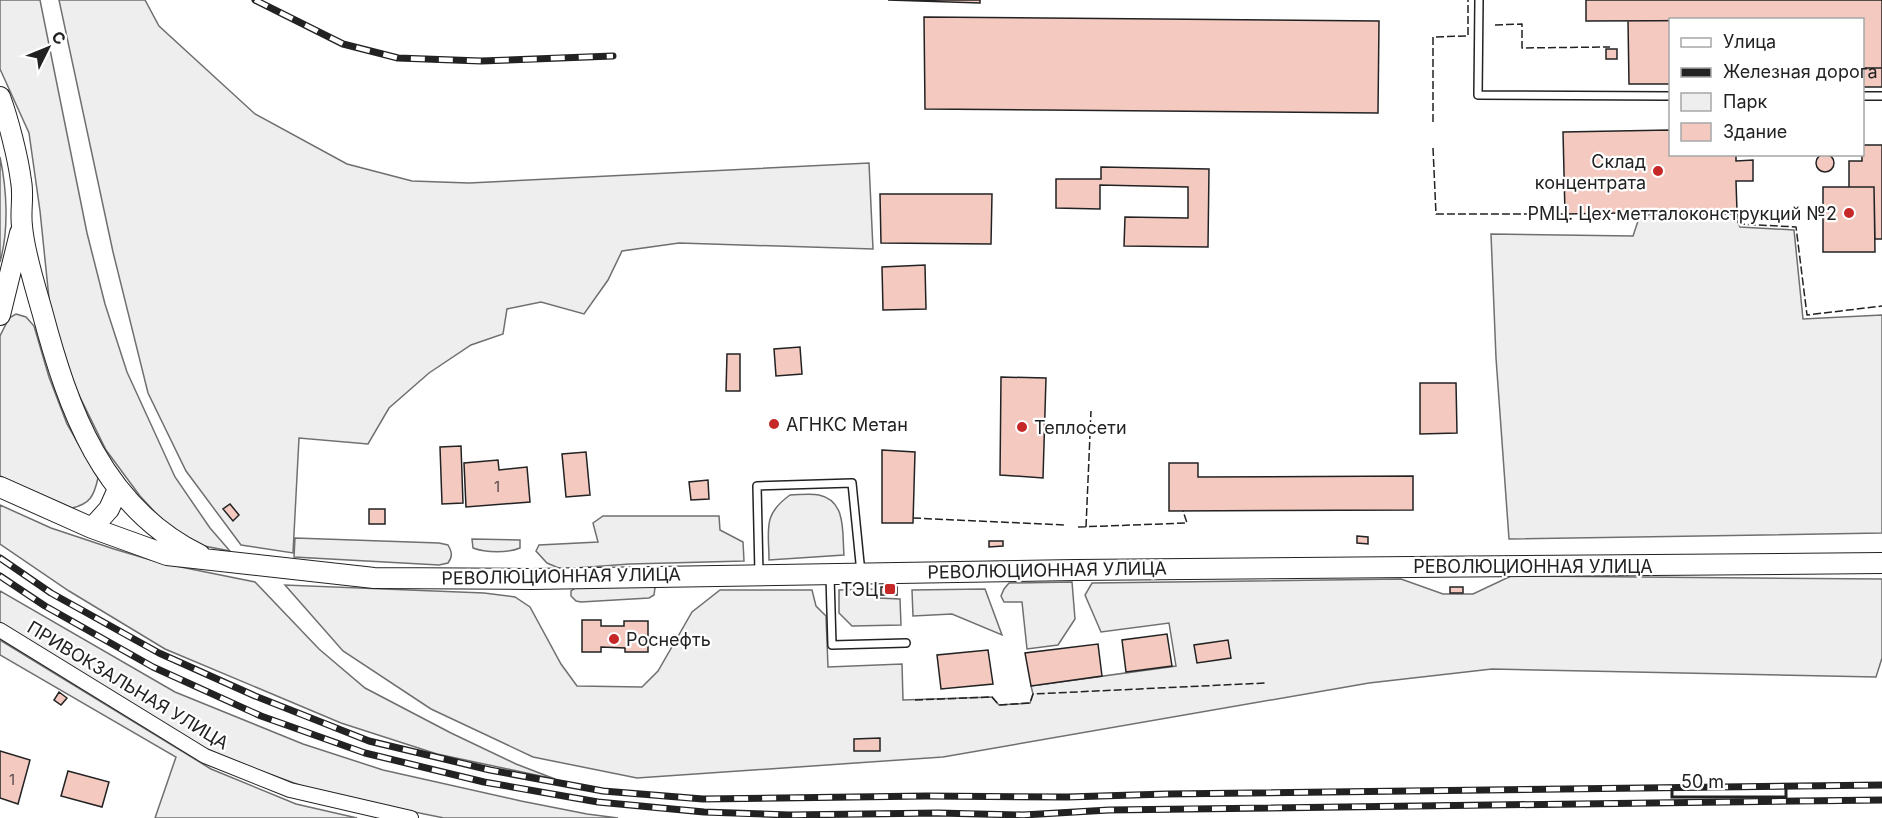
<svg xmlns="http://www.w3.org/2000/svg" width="1882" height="818" font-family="Inter,sans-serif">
<rect width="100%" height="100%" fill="#fff"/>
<path fill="#eee" stroke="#6f6f6f" stroke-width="1.5" d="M 0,0 L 40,0 L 87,233 L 105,304 L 127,372 L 175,477 L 210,528 L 230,551 L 199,545 L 177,536 L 140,496 L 106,450 L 75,387 L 50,308 L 40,211 L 29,133 L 0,69 Z
M 59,0 L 145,0 L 159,26 L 255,114 L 347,164 L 412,181 L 469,183 L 869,163 L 873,249 L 679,243 L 622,251 L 608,280 L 584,314 L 541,302 L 507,309 L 503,334 L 471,345 L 429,373 L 389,408 L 368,444 L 299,438 L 293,553 L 241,545 L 186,471 L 148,393 L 113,252 Z
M 0,157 C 7,190 9,230 0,262 Z
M 1734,214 L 1740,227 L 1794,230 L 1803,319 L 1882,315 L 1882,533 L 1509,539 L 1496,358 L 1491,234 L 1633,236 L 1640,215 Z
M 16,314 L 26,317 L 34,326 L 49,377 L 67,424 L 98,478 C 94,496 90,504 72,508 L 0,476 L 0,336 L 9,318 Z
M 790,495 C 799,495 810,493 819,495 C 847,501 842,533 844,555 L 769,560 C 769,529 762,515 790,495 Z
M 0,505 L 51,528 L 114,549 L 161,563 L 255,582 L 319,649 L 365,688 L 451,733 L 516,764 L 555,779 L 437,754 L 341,723 L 165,649 L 69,591 L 0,544 Z
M 603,516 L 719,516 L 720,530 L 743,542 L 744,561 L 630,564 L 561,569 L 547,563 L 536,551 L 539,545 L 598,542 L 593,523 Z
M 295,538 L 439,543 L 448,545 C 452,552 453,556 448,563 L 439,565 L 294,557 Z
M 472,539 L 520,540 L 520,548 C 508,553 486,553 473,548 Z
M 1511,576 L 1882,579 L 1882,658 L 1876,677 L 1492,669 L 1369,683 L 943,757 L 637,778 L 533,757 L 431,709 L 343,651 L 285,585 L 484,593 L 515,597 L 530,607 L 561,664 L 577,686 L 642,687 L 658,671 L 692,612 L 720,590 L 812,590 L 816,606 L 826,616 L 828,667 L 902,664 L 903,700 L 992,697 L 999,705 L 1030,703 L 1033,694 L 1031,686 L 1176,666 L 1169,623 L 1101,632 L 1085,595 L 1092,583 L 1401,579 L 1443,594 L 1473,594 Z
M 1072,582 L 1075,619 L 1058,645 L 1027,649 L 1022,602 L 1004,602 L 1001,596 L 1004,589 L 1009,583 Z
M 650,585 L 655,588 L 654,595 L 649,598 L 581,602 L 576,601 L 571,596 L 571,591 L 577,587 Z
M 877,589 L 878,598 L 900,599 L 901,625 L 852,626 L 839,613 L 839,590 Z
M 985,589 L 1002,635 L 952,614 L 913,616 L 912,590 Z
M 0,591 L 175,692 L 303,744 L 383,770 L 521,801 L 587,814 L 618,818 L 444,818 L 321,793 L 229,759 L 200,746 L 0,623 Z
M 0,640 L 211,769 L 296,804 L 357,818 L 155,818 L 176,757 L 0,655 Z"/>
<path fill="#f3c9c0" stroke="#222" stroke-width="1.5" d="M 888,0 L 980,0 L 980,3 Z
M 1586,0 L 1882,0 L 1882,68 L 1862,68 L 1862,20 L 1586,21 Z
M 924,17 L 1379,21 L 1378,113 L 925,109 Z
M 1628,21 L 1670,21 L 1670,84 L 1629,84 Z
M 1606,49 L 1617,49 L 1617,59 L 1606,59 Z
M 1862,68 L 1882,68 L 1882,87 L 1862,87 Z
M 1670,130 L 1670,154 L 1736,154 L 1736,161 L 1753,160 L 1753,181 L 1736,181 L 1737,211 L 1565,214 L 1563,132 Z
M 1862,145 L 1882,145 L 1882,239 L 1875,239 L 1874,187 L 1849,187 L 1849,161 L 1862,161 Z
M1816 163a9 9 0 1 1 18 0a9 9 0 1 1-18 0Z
M 1101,167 L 1209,169 L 1208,247 L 1124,246 L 1125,217 L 1188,218 L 1188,187 L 1100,185 L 1100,209 L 1056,208 L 1056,179 L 1101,179 Z
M 1823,187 L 1874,187 L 1875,252 L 1823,252 Z
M 880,194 L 992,194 L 991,244 L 881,243 Z
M 925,265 L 926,309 L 883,310 L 882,267 Z
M 800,347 L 802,374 L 776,376 L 774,349 Z
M 727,354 L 740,354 L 740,391 L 726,391 Z
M 1001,377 L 1046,378 L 1043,478 L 1000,475 Z
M 1420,383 L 1456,383 L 1457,433 L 1420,434 Z
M 461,446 L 463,503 L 442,504 L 440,447 Z
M 882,450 L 915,452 L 913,523 L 882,523 Z
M 586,452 L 590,495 L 566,497 L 562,454 Z
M 498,460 L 499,470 L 527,467 L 530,502 L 466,507 L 464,463 Z
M 1169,463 L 1198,463 L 1198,477 L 1413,476 L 1413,510 L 1169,511 Z
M 708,480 L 709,499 L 691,500 L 689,482 Z
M 230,504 L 239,515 L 233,521 L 223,509 Z
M 369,509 L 385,509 L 385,524 L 369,524 Z
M 1357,536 L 1368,537 L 1368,544 L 1357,543 Z
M 989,541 L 1003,541 L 1003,546 L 989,547 Z
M 881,587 L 897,587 L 897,595 L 881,595 Z
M 1450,587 L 1463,587 L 1463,593 L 1450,593 Z
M 582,620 L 601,620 L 601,626 L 624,626 L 624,621 L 648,621 L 648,652 L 625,652 L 625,648 L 601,647 L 601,652 L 582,652 Z
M 1167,634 L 1172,666 L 1126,672 L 1122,640 Z
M 1228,640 L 1231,658 L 1197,663 L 1194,645 Z
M 1098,644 L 1102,676 L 1031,686 L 1025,653 Z
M 988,650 L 993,684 L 941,689 L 937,655 Z
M 59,692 L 67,698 L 61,705 L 54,700 Z
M 880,738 L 880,751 L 854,751 L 854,739 Z
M 0,751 L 30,760 L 18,804 L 0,798 Z
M 68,771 L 109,782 L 102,807 L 61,796 Z"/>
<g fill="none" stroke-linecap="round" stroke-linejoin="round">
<g stroke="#222" stroke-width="10">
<path id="lane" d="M 1479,0 L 1478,95 L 1670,96
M 1862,96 L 1882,96
M 759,573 L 757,486 L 852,483 L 861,573
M 830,576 L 832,645 L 906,643"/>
</g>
<g stroke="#222" stroke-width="16">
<path id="street" d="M 0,630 L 205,756 L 290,790 L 411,818"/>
</g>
<g stroke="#222" stroke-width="22">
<path id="secondary" d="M 0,97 C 8,119 18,157 21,181 C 24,196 20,211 22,226 C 24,252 35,286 42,311 C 68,409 102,507 200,555
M 0,315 L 20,233
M 0,487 L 92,528 L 167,555 L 374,578 L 531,579 L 1076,570 L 1882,563
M 92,528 L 109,509 L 118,489"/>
</g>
<use href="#lane" stroke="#fff" stroke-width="7"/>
<use href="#street" stroke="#fff" stroke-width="14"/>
<use href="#secondary" stroke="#fff" stroke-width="20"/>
<g stroke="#222" stroke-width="7">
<path id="rail" d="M 255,0 L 343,44 L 398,58 L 481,61 L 613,56
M 0,558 L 51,593 L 159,653 L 255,696 L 369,741 L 490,770 L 603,791 L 703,799 L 926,796 L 1067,797 L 1167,794 L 1882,785
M 0,576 L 45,606 L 153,667 L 261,716 L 365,753 L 484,782 L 598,802 L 704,812 L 789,815 L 938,813 L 1023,815 L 1109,810 L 1882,800"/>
</g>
<use href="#rail" stroke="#fff" stroke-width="4.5" stroke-dasharray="14" stroke-linecap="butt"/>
<path stroke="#222" stroke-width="1.5" stroke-dasharray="8 3" stroke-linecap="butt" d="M 1495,25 L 1522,24 L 1522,48 L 1610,47
M 1433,122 L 1433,37 L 1468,36 L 1468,0
M 1433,148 L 1436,214 L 1565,214
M 1737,211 L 1739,224 L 1796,227 L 1807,315 L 1882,306
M 913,518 L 1064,525
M 1078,527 L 1187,523 L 1183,511
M 1086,527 L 1091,411
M 915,700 L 992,697 L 999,705 L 1030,703 L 1033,694 L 1265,683"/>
</g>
<g fill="#c62828" stroke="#fff" stroke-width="2">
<circle cx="1658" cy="171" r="6"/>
<circle cx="1849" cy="213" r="6"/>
<circle cx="774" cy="424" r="6"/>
<circle cx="1022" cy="427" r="6"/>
<rect x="884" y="583" width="12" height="12" rx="3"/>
<circle cx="614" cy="639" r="6"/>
</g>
<g text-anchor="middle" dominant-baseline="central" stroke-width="4.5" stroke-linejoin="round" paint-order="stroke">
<g font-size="15" fill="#564c4a">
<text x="497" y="486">1</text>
<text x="12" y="779">1</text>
</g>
<g font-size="18" fill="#222" stroke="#fff" text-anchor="end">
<text x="1646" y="161">Склад<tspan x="1646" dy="21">концентрата</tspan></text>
<text x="1837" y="213">РМЦ. Цех метталоконструкций №2</text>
<text x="786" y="424" text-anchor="start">АГНКС Метан</text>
<text x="1034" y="427" text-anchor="start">Теплосети</text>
<text x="878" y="589">ТЭЦ</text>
<text x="626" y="639" text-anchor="start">Роснефть</text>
</g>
<g font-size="18" fill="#222" stroke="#fff">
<text x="1533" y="566">РЕВОЛЮЦИОННАЯ УЛИЦА</text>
<text transform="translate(1047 570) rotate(-1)">РЕВОЛЮЦИОННАЯ УЛИЦА</text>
<text transform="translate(561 576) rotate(-1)">РЕВОЛЮЦИОННАЯ УЛИЦА</text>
<text transform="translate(128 685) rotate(31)">ПРИВОКЗАЛЬНАЯ УЛИЦА</text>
</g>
</g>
<rect x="1669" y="18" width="195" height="138" fill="#ffffff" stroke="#a7a7a7" stroke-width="1.5"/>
<rect x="1681" y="38" width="30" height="9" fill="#ffffff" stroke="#a7a7a7" stroke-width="1.5"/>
<text x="1723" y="48" font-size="18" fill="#222222">Улица</text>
<rect x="1681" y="68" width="30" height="9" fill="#222222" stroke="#a7a7a7" stroke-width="1.5"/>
<text x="1723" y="78" font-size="18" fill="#222222">Железная дорога</text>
<rect x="1681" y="93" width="30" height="18" fill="#eeeeee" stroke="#a7a7a7" stroke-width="1.5"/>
<text x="1723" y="108" font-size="18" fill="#222222">Парк</text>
<rect x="1681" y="123" width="30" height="18" fill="#f3c9c0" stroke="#a7a7a7" stroke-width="1.5"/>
<text x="1723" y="138" font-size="18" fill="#222222">Здание</text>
<g transform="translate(48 48) rotate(47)" stroke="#ffffff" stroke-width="4.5" paint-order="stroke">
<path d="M0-4.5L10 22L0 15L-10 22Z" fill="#222222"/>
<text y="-9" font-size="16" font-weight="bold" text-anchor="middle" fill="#222222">С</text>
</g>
<path d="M1672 788v9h114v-9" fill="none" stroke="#222222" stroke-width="3"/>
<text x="1681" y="788" font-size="18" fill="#222222" stroke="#ffffff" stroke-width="4.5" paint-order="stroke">50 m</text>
</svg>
